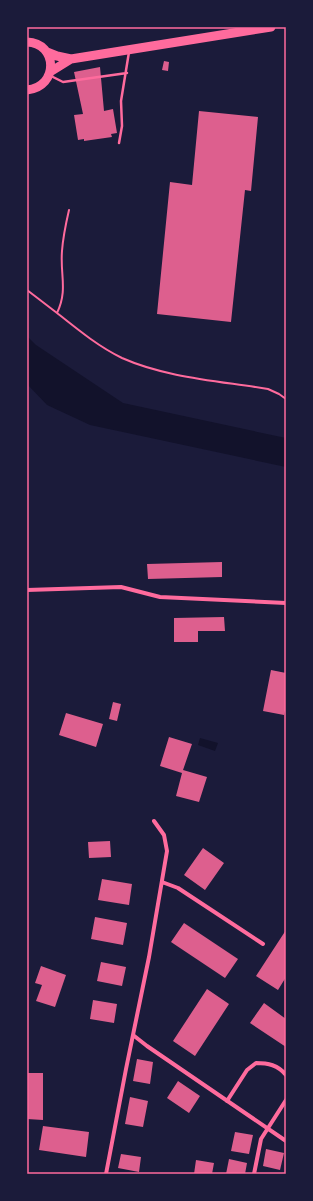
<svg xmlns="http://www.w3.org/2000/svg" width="313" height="1201" font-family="Manrope,sans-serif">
<rect width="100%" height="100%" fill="#1b1b3a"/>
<path fill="#12122b" d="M 27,336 L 36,345 L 123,403 L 286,438 L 286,467 L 90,425 L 47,405 L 27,384 Z
M 200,738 L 218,743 L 215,751 L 198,745 Z"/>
<path fill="#dd5f8e" d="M 164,61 L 169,62 L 168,71 L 162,70 Z
M 100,67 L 104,111 L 113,109 L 117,133 L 111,134 L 112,137 L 84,141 L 84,139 L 78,140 L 74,115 L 83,114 L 74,72 Z
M 199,111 L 258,117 L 251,191 L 245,190 L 231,322 L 157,314 L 170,182 L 192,185 Z
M 222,562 L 222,577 L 148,579 L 147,564 Z
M 224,617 L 225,631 L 198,631 L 198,642 L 174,642 L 174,618 Z
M 271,670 L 286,673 L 286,706 L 284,715 L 263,711 Z
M 113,702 L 121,704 L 117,721 L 109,719 Z
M 66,713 L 103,724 L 96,747 L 59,735 Z
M 169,737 L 192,744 L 183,770 L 207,777 L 199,802 L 176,796 L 182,773 L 160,766 Z
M 110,841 L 111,857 L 89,858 L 88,842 Z
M 203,848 L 224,863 L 205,890 L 184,875 Z
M 102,879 L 132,884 L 129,905 L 98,900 Z
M 95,917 L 127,923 L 123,945 L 91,939 Z
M 184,923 L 238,959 L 225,978 L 171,942 Z
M 286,930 L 286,977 L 278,990 L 256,976 Z
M 101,962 L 126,967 L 122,986 L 97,981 Z
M 41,966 L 66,975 L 55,1007 L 36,1001 L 42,985 L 35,983 Z
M 207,989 L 229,1004 L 195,1056 L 173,1041 Z
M 93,1000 L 117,1004 L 114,1023 L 90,1019 Z
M 264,1003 L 286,1019 L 286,1047 L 250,1023 Z
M 137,1059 L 153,1062 L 150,1084 L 133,1081 Z
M 27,1073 L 43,1073 L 43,1120 L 27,1119 Z
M 178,1081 L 200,1096 L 189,1113 L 167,1098 Z
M 130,1097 L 148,1101 L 143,1127 L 125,1124 Z
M 43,1126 L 89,1132 L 86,1157 L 39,1150 Z
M 235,1132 L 253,1135 L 249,1154 L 231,1151 Z
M 266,1149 L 284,1153 L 280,1170 L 263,1166 Z
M 121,1154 L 141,1157 L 139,1172 L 118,1168 Z
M 229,1159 L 247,1163 L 245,1174 L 226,1174 Z
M 196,1160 L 214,1163 L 212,1174 L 194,1174 Z"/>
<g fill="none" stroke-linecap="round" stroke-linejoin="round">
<path stroke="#ff6b9d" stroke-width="2" d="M 69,210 C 66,223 63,237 62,251 C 60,275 68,290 57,313 C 77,329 99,347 122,358 C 167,378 220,381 268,389 L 279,394 L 286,399
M 27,290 L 57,313"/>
<path stroke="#ff6b9d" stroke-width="2.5" d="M 51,76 L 63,82 L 127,73
M 119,143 L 122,126 L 121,101 L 129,52"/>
<path stroke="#ff6b9d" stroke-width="4" d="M 27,590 L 121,587 L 160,597 L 286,603
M 162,882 L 178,888 L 263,944
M 133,1035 L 147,1046 L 286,1141
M 227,1101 L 247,1070 L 256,1063 C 268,1063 278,1065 286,1075
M 106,1174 L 126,1069 L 149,957 L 167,851 L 164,835 L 154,821
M 254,1174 L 261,1139 L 286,1100"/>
<path stroke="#ff6b9d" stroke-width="9" d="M 27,42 C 58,43 59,87 27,90
M 47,52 L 57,56 L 71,59 L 271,27
M 50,72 L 71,59"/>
</g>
<rect width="313" height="1201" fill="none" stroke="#1b1b3a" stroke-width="56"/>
<rect x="28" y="28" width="257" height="1145" fill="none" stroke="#ff6b9d" stroke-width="1.5"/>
</svg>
